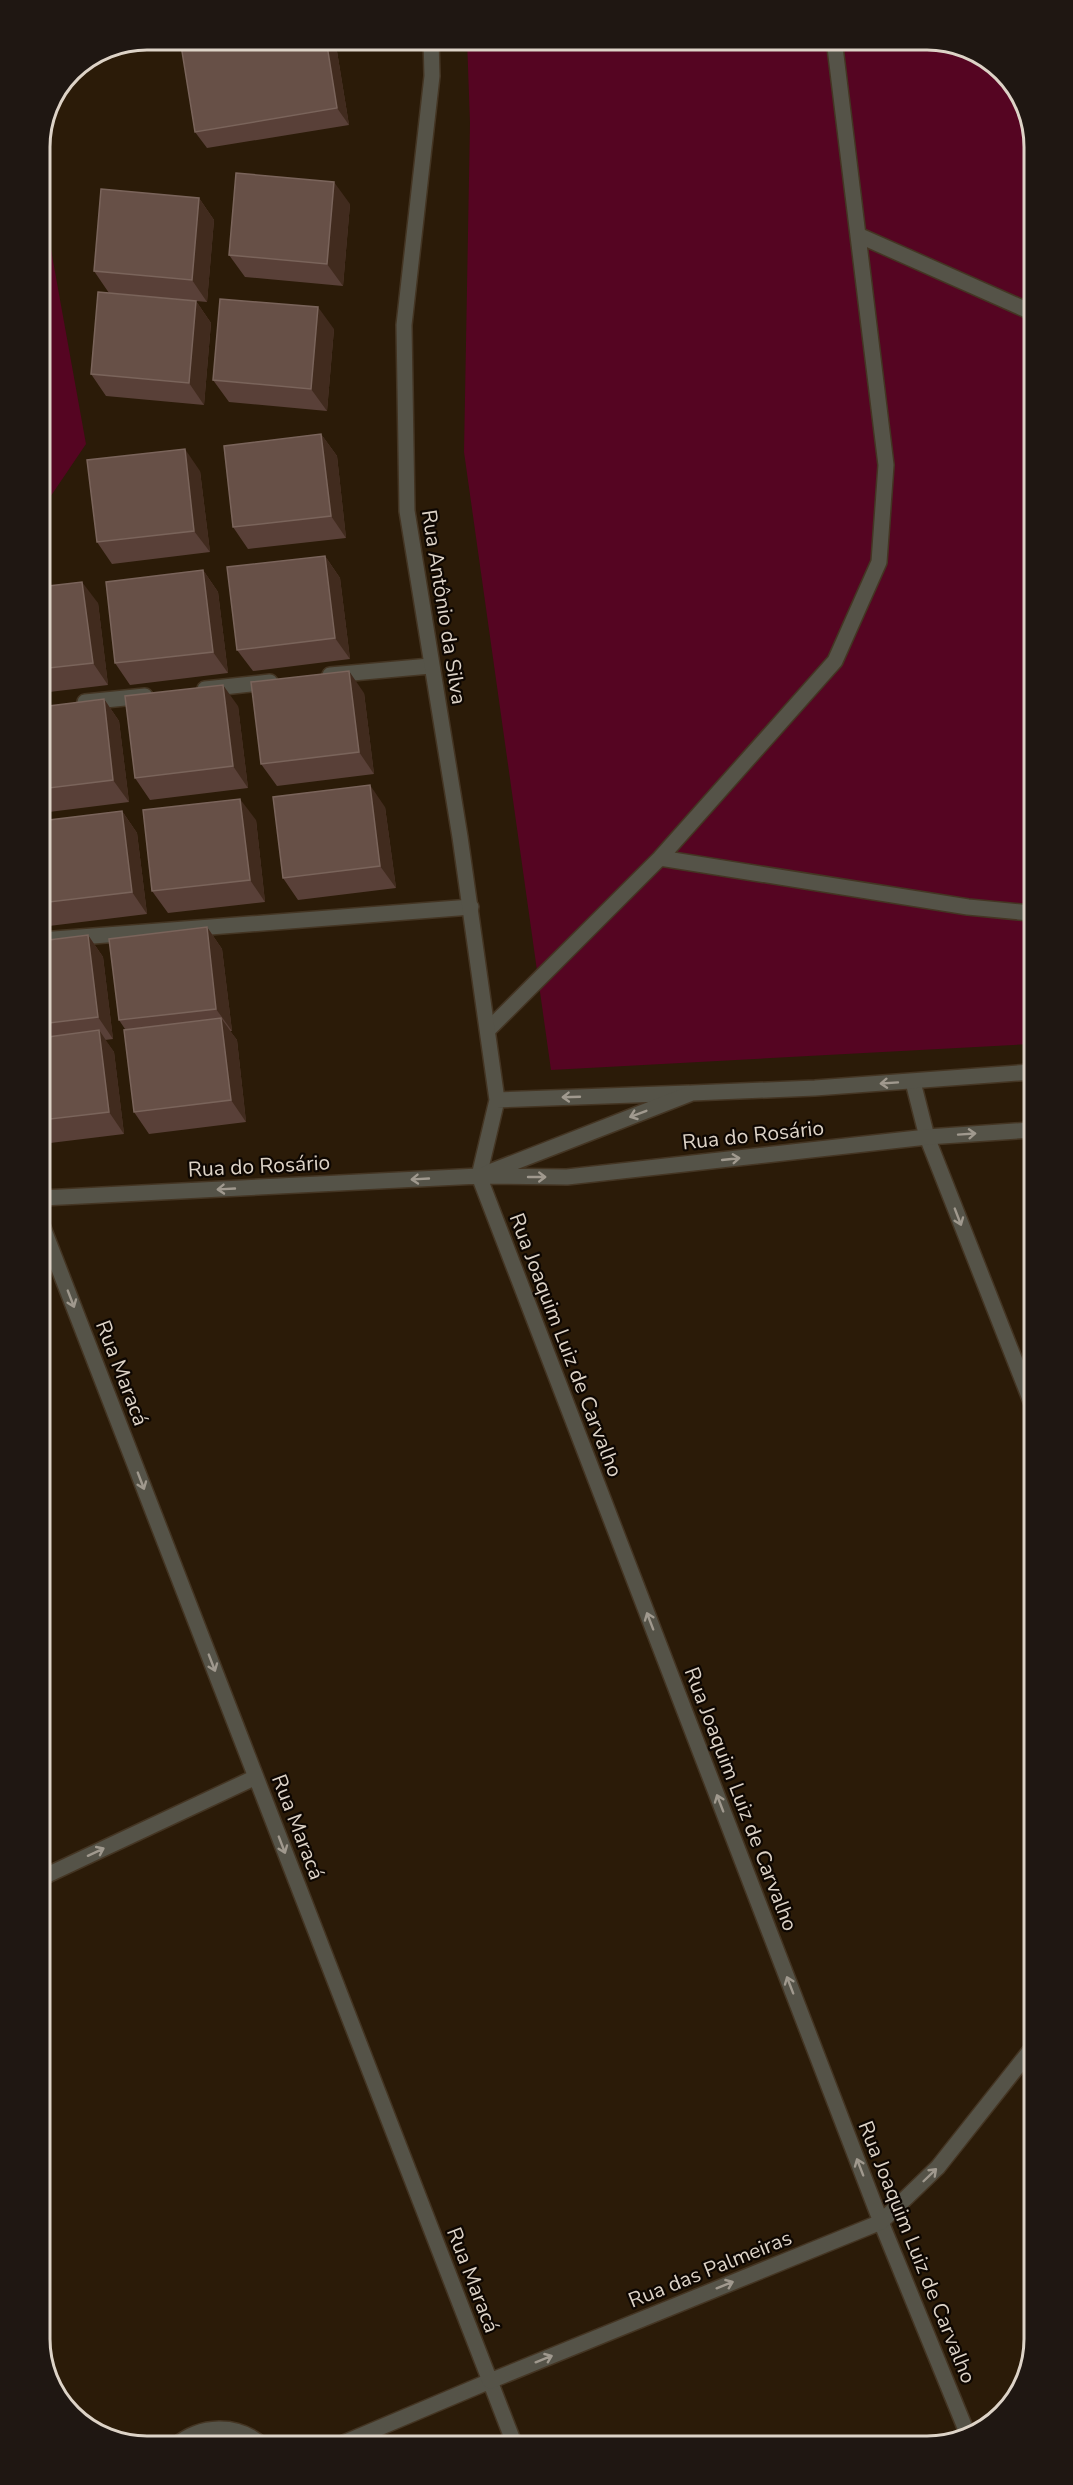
<svg xmlns="http://www.w3.org/2000/svg" width="1073" height="2485" font-family="'Nunito Sans',sans-serif">
<rect width="100%" height="100%" fill="#2b1b08"/>
<path fill="#550522" d="M 467,39 L 933,39 L 992,62 L 1028,113 L 1031,1044 L 551,1070 L 464,452 L 470,123 Z
M 39,183 L 86,444 L 40,512 Z"/>
<g fill="none" stroke-linecap="round" stroke-linejoin="round">
<g stroke="#443523" stroke-width="18">
<path id="service" d="M 858,235 L 1029,311
M 330,675 L 430,666
M 205,689 L 270,682
M 85,702 L 145,696
M 660,858 L 968,907 L 1030,913
M 41,940 L 471,907
M 488,1030 L 660,858 L 835,661 L 879,562 L 886,465 L 834,39"/>
</g>
<g stroke="#443523" stroke-width="18">
<path id="minor" d="M 431,39 L 432,76 L 404,325 L 407,511 L 460,837 L 497,1100 L 479,1176
M 913,1082 L 927,1137 L 1032,1404
M 497,1100 L 689,1093
M 881,2222 L 968,2435
M 341,2444 L 490,2381 L 514,2443
M 175,2446 C 201,2424 237,2423 262,2445"/>
</g>
<g stroke="#443523" stroke-width="18">
<path id="tertiary" d="M 487,1173 L 692,1093 L 815,1088 L 1031,1072
M 479,1176 L 881,2222
M 42,1198 L 479,1176 L 567,1177 L 927,1137 L 1031,1130
M 42,1225 L 490,2381 L 881,2222 L 938,2167 L 1033,2047
M 43,1877 L 256,1777"/>
</g>
<use href="#service" stroke="#555348" stroke-width="15"/>
<use href="#minor" stroke="#555348" stroke-width="15"/>
<use href="#tertiary" stroke="#555348" stroke-width="15"/>
</g>
<path fill="#594038" d="M 335,39 L 349,125 L 207,148 L 195,132 Z
M 199,198 L 214,220 L 207,302 L 109,293 L 94,271 Z
M 350,204 L 343,286 L 245,277 L 229,255 Z
M 196,301 L 211,323 L 204,405 L 106,396 L 91,374 Z
M 334,329 L 327,411 L 229,402 L 213,380 Z
M 321,434 L 337,456 L 346,538 L 248,549 L 233,527 Z
M 200,471 L 210,552 L 112,564 L 97,542 Z
M 325,556 L 340,578 L 350,659 L 253,671 L 237,650 Z
M 203,570 L 218,592 L 228,673 L 130,685 L 115,663 Z
M 40,587 L 98,603 L 108,685 L 41,693 Z
M 364,693 L 374,774 L 277,786 L 261,764 Z
M 104,699 L 119,721 L 129,802 L 41,813 L 41,707 Z
M 238,706 L 248,788 L 150,800 L 135,778 Z
M 385,807 L 396,888 L 298,900 L 283,878 Z
M 122,811 L 137,833 L 147,914 L 49,926 L 41,914 L 41,821 Z
M 256,820 L 265,902 L 168,913 L 152,891 Z
M 207,927 L 222,949 L 232,1031 L 230,1031 L 237,1040 L 246,1122 L 149,1134 L 134,1112 L 125,1029 L 119,1020 Z
M 88,935 L 103,957 L 113,1039 L 105,1040 L 114,1052 L 124,1134 L 42,1144 L 41,941 Z"/>
<path fill="#412b1e" d="M 326,39 L 335,39 L 349,125 L 337,108 Z
M 334,182 L 350,204 L 343,286 L 327,264 Z
M 199,198 L 214,220 L 207,302 L 192,280 Z
M 196,301 L 211,323 L 204,405 L 189,383 Z
M 318,307 L 334,329 L 327,411 L 311,389 Z
M 321,434 L 337,456 L 346,538 L 331,516 Z
M 185,449 L 200,471 L 210,552 L 194,531 Z
M 325,556 L 340,578 L 350,659 L 335,638 Z
M 203,570 L 218,592 L 228,673 L 213,652 Z
M 82,582 L 98,603 L 108,685 L 93,663 Z
M 349,671 L 364,693 L 374,774 L 359,752 Z
M 223,685 L 238,706 L 248,788 L 233,766 Z
M 104,699 L 119,721 L 129,802 L 113,780 Z
M 370,785 L 385,807 L 396,888 L 380,866 Z
M 240,799 L 256,820 L 265,902 L 250,880 Z
M 122,811 L 137,833 L 147,914 L 132,892 Z
M 207,927 L 222,949 L 232,1031 L 216,1009 Z
M 88,935 L 103,957 L 113,1039 L 98,1017 Z
M 221,1018 L 237,1040 L 246,1122 L 231,1100 Z
M 99,1030 L 114,1052 L 124,1134 L 109,1112 Z"/>
<path fill="#675047" stroke="#7a645b" stroke-width="1.5" d="M 180,39 L 326,39 L 337,108 L 195,132 Z
M 236,173 L 334,182 L 327,264 L 229,255 Z
M 101,189 L 199,198 L 192,280 L 94,271 Z
M 98,292 L 196,301 L 189,383 L 91,374 Z
M 220,299 L 318,307 L 311,389 L 213,380 Z
M 321,434 L 331,516 L 233,527 L 224,446 Z
M 185,449 L 194,531 L 97,542 L 87,460 Z
M 325,556 L 335,638 L 237,650 L 227,567 Z
M 203,570 L 213,652 L 115,663 L 106,582 Z
M 82,582 L 93,663 L 40,669 L 40,587 Z
M 349,671 L 359,752 L 261,764 L 251,682 Z
M 223,685 L 233,766 L 135,778 L 125,696 Z
M 104,699 L 113,780 L 41,789 L 41,707 Z
M 370,785 L 380,866 L 283,878 L 273,797 Z
M 240,799 L 250,880 L 152,891 L 143,810 Z
M 122,811 L 132,892 L 41,903 L 41,821 Z
M 207,927 L 216,1009 L 119,1020 L 109,939 Z
M 88,935 L 98,1017 L 41,1024 L 41,941 Z
M 221,1018 L 231,1100 L 134,1112 L 124,1030 Z
M 99,1030 L 109,1112 L 42,1120 L 41,1038 Z"/>
<defs><path id="oneway-shaft" d="M-6 0H5M1.5-3L5.5 0L1.5 3" fill="none" stroke-width="1.6" stroke-linecap="round" stroke-linejoin="round" transform="scale(1.5)"/></defs>
<g stroke="#a0998e">
<use href="#oneway-shaft" transform="translate(889 1083) rotate(176)"/>
<use href="#oneway-shaft" transform="translate(571 1097) rotate(178)"/>
<use href="#oneway-shaft" transform="translate(638 1114) rotate(159)"/>
<use href="#oneway-shaft" transform="translate(967 1134) rotate(-4)"/>
<use href="#oneway-shaft" transform="translate(731 1159) rotate(-6)"/>
<use href="#oneway-shaft" transform="translate(537 1177)"/>
<use href="#oneway-shaft" transform="translate(420 1179) rotate(177)"/>
<use href="#oneway-shaft" transform="translate(226 1189) rotate(177)"/>
<use href="#oneway-shaft" transform="translate(958 1217) rotate(69)"/>
<use href="#oneway-shaft" transform="translate(71 1299) rotate(69)"/>
<use href="#oneway-shaft" transform="translate(141 1481) rotate(69)"/>
<use href="#oneway-shaft" transform="translate(650 1621) rotate(-111)"/>
<use href="#oneway-shaft" transform="translate(212 1663) rotate(69)"/>
<use href="#oneway-shaft" transform="translate(720 1803) rotate(-111)"/>
<use href="#oneway-shaft" transform="translate(282 1845) rotate(69)"/>
<use href="#oneway-shaft" transform="translate(96 1852) rotate(-25)"/>
<use href="#oneway-shaft" transform="translate(790 1985) rotate(-111)"/>
<use href="#oneway-shaft" transform="translate(860 2167) rotate(-111)"/>
<use href="#oneway-shaft" transform="translate(930 2175) rotate(-44)"/>
<use href="#oneway-shaft" transform="translate(725 2285) rotate(-22)"/>
<use href="#oneway-shaft" transform="translate(544 2359) rotate(-22)"/>
</g>
<g text-anchor="middle" dominant-baseline="central" stroke-width="4.5" stroke-linejoin="round" paint-order="stroke">
<g font-size="21" fill="#ddd3c7" stroke="#0e0702">
<text transform="translate(444 607) rotate(81)">Rua Antônio da Silva</text>
<text transform="translate(753 1135) rotate(-6)">Rua do Rosário</text>
<text transform="translate(259 1166) rotate(-3)">Rua do Rosário</text>
<text transform="translate(566 1345) rotate(69)">Rua Joaquim Luiz de Carvalho</text>
<text transform="translate(122 1373) rotate(69)">Rua Maracá</text>
<text transform="translate(741 1799) rotate(69)">Rua Joaquim Luiz de Carvalho</text>
<text transform="translate(298 1827) rotate(69)">Rua Maracá</text>
<text transform="translate(917 2252) rotate(68)">Rua Joaquim Luiz de Carvalho</text>
<text transform="translate(710 2269) rotate(-22)">Rua das Palmeiras</text>
<text transform="translate(473 2280) rotate(69)">Rua Maracá</text>
</g>
</g>
<path d="M0 0H1073V2485H0ZM147 50H927A97 97 0 0 1 1024 147V2339A97 97 0 0 1 927 2436H147A97 97 0 0 1 50 2339V147A97 97 0 0 1 147 50Z" fill="#1f1712" fill-rule="evenodd"/>
<path fill="none" stroke="#ddd3c7" stroke-width="3" d="M147 50H927A97 97 0 0 1 1024 147V2339A97 97 0 0 1 927 2436H147A97 97 0 0 1 50 2339V147A97 97 0 0 1 147 50Z"/>
</svg>
